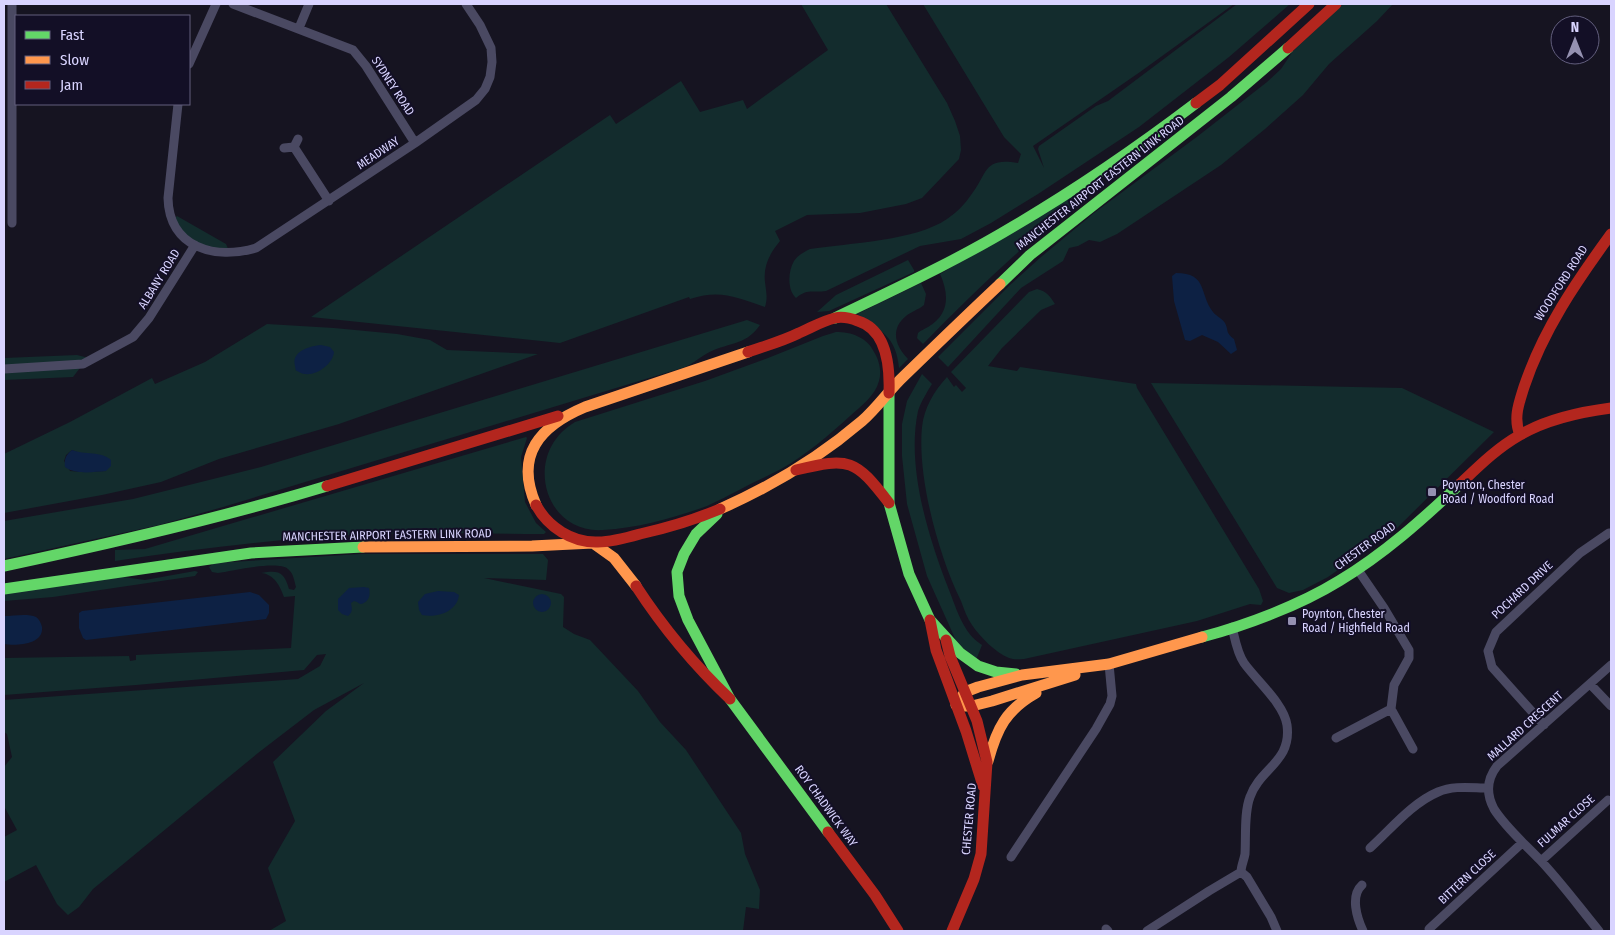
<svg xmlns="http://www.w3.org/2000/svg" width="1615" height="935" font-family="'Fira Sans Condensed',sans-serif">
<rect width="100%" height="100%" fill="#161421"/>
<path fill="#132c2d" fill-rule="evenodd" d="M 801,4 L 886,4 L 947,103 L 955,121 L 960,136 L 961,150 L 959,159 L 922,198 L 906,204 L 860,213 L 807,215 L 775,231 L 780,241 C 770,253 763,266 765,282 C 766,291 768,298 765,307 C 736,297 720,289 690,299 L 689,297 L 560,343 L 311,317 L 610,115 L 616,124 L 681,81 L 700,112 L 743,100 L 747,109 L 828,50 Z
M 923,4 L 1234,4 L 1140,72 L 1033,146 L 1044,168 L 1038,149 L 1039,146 L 1096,106 L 1108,101 L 1237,4 L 1290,4 L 1229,57 L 1139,127 L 1038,194 L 991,223 L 961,239 L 920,246 L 826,291 C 812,293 808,288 796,298 C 787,290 788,271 794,261 C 798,255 804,252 810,249 C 849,243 915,241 947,219 C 956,213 965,204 971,195 C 988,173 983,157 1018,163 L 1021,154 L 1004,137 Z
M 1343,4 L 1393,4 L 1377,21 L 1329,64 L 1303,95 L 1265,129 L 1221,165 L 1117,234 L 1100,242 L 1089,240 L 1078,246 L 1069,248 L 1063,261 L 1021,288 L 948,367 L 938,357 L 1010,285 L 1041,257 L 1094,213 L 1198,136 L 1267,82 L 1281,69 L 1293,51 Z
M 1092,183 L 1096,188 C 1033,235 978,288 923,344 L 917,338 L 918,333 C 921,330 925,329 928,327 C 950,314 949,294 940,274 Z
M 177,216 L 226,244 L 230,253 L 195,245 L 172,221 Z
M 908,260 L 914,270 L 914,272 L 829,311 L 817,312 L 836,295 Z
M 921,283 L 926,294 L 924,305 C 918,310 912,311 906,316 C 890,329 895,346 908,359 L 899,368 C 896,336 881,331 857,314 Z
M 1037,289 C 1046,291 1050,296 1055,304 L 1041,310 L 1002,348 L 988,366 L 1017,371 L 1020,367 L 1136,384 L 1137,388 L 1259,589 L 1263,601 L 1261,605 L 1250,604 L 1197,621 L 1024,659 C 1020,659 1014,660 1009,658 C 995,652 981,638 972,625 C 967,618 964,609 961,601 C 939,557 917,477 922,427 C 924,408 934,391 947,377 L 954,387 L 956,385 L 962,392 L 966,388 L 951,372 L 1029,292 Z
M 747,320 L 760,325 C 745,347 726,342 706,354 C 697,359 692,365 682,368 L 223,507 L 159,525 L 4,559 L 4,521 L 133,499 L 261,467 Z
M 267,324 L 334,328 L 397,334 L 430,340 L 447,350 L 538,354 L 339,424 L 219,459 L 161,482 L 102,495 L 4,513 L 4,454 L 70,422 L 152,378 L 155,384 L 205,362 ZM 72,450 L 82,454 L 106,471 L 82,472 L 70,471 L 64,461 L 66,455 Z
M 836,332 C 851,332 867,337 874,352 C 879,360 882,371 879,381 C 875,396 861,406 850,416 C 829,435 806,455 781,469 C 768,476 754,482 741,489 C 729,495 718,501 707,506 C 674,518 638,528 603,530 C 543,534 522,453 575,422 L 705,381 L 768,358 L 823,336 Z
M 77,355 L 93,359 L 83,364 L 73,377 L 4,380 L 4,358 Z
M 922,374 L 932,384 C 927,392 921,402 918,411 C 906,467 929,539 949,590 C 957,610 963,633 982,645 L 976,660 L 957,643 L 949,625 L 927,576 L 907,504 L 902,456 L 902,424 L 907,401 Z
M 1151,383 L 1402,388 L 1494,432 L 1396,529 L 1328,577 L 1303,590 L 1289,593 L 1277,588 Z
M 526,437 L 527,438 L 521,457 L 525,502 L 536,523 L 546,532 L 544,534 C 487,534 429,532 372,534 C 286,538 200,548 115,561 L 115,550 L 145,549 Z
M 361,554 L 543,554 L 548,560 L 546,580 L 484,578 L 561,594 L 564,597 L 563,627 L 574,634 L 590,640 L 638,691 L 660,722 L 686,750 L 741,833 L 745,854 L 760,890 L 759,909 L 746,907 L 743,931 L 269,931 L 286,921 L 268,868 L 295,821 L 273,762 L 326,711 L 364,683 L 314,710 L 258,753 L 93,889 L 79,907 L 68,915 L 57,904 L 36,865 L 4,882 L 4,837 L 17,830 L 4,806 L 4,767 L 12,757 L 7,734 L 4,732 L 4,700 L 298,679 L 320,666 L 326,654 L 317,655 L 304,670 L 136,685 L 4,695 L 4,658 L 129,656 L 130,661 L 136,660 L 136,655 L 291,648 L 295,596 L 284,597 C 280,586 274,574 261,573 C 279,570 284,572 289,589 L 294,590 L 296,587 C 294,581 294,574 288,569 C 278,560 232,571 218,573 L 212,572 L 209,567 L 214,563 Z
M 195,571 L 198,572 L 195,576 L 53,597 L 4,601 L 4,593 L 115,576 L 145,580 Z"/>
<path fill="#0d2144" d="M 1176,273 C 1208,273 1199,294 1213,312 C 1216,316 1222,318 1225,323 C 1229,331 1225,332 1234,339 L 1237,350 L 1231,354 L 1218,342 L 1202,335 L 1190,341 L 1185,340 L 1174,301 L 1172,276 Z
M 321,345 L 330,347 L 334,352 C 333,365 312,380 299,372 C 295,370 296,371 295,366 C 291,351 310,346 321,345 Z
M 72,450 C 84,455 102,451 111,460 L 111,466 L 106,471 C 93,472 76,475 65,467 C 64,459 66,455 72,450 Z
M 364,587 L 369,588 C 371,596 368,603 360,604 L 357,602 L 354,601 L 351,603 C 352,609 353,612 348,616 L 342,614 L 338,610 L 338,599 L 349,588 Z
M 438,591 L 454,592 L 459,595 C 457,612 437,618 422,615 L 419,610 L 418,602 L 425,594 Z
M 250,592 L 259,595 L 269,605 L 269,613 L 266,619 L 86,640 L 83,638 L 79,628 L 79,613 L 82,611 Z
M533 603a9 9 0 1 1 18 0a9 9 0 1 1-18 0Z
M 4,616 C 13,616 28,613 36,617 C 39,619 41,623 42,627 C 44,645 16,646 4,644 Z"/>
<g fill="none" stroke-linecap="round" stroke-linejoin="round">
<path stroke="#4a4962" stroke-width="9" d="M 12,4 L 12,223
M 233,4 L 353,50 L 366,66 L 415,143
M 299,28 L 309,4
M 189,64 L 216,4
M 178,104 L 168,198 C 169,248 215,260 256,248 L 415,143 L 476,100 L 485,89 L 490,77 L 492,62 L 491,48 L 480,25 L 466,4
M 294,147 L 329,201
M 284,148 L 294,147 L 298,139
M 4,369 L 83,364 L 133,337 L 149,318 L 195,245
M 1358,570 L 1384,608 L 1409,650 L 1409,658 L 1394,685 L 1391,709 L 1413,749
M 1232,627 C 1235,639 1237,653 1244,663 C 1257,681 1284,704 1287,725 C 1292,762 1260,768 1250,797 C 1244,812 1246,837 1245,854 C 1244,860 1241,866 1241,872 L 1247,877 L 1271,917 L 1277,931
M 1590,684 L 1611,706
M 1544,725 L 1492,667 L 1488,651 L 1496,632 L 1580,553 L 1609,533
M 1336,738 L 1391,709
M 1370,848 C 1391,829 1412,803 1438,792 C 1454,785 1472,788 1488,788
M 1011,857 L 1096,729 L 1110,704 L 1112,696 L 1109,664
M 1541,861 L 1608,800
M 1362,885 C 1350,896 1357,918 1363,931
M 1106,929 L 1108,931
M 1429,929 L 1522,843
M 1147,931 L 1209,891 L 1241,872
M 1599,931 C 1580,908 1561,882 1540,860 C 1525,844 1506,828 1494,809 C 1486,794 1487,779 1497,766 L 1611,665"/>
<path stroke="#63d668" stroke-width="11" d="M 1000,284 L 1030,255 L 1231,97 L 1288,48
M 835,318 C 895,289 956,261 1014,226 C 1077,189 1138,147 1196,103
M 889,393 L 889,503 L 909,574 L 930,620 L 960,653 L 978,666 L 996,672 L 1016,674
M 717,514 L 696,534 L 684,554 L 677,572 L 679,596 L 688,620 L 730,699 L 828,832
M 4,566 C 113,543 221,518 327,486
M 4,589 L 251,553 L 363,547
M 1202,637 C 1247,625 1300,605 1339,581 C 1384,554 1423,519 1460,484"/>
<path stroke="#ff974d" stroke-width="11" d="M 536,505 C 514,455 540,426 585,407 L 748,352
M 720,509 C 770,487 821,456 862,421 C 878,407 889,390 904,376 C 936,345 968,314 1000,284
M 363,547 L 532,546 L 593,543 L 614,558 L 636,586
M 956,705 L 965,692 L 978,687 L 1022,675 L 1109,664 L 1202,637
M 963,706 L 972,706 L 992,701 L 1075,675
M 988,761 C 997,728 1006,710 1036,693"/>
<path stroke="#b3261e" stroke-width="11" d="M 1288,48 L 1336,4
M 1196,103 L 1220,85 L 1309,4
M 748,352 C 765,346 783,341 799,333 C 811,328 822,321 835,318 C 843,316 850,318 858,321 C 887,330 890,366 889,393
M 1520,435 C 1513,418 1519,403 1524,387 C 1543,330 1576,282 1611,234
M 796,470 C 850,457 855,459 889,503
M 1460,484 C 1479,466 1497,448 1520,435 C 1547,419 1580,412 1611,408
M 327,486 L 558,416
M 536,505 C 548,527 572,543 598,542 C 612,542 626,538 640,534 C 667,528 694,520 720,509
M 636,586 C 664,629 693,664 730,699
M 930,620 L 936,650 L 966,731 L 983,786
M 946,640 L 950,656 L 977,721 L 987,762 L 981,854 L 974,879 L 952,931
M 828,832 L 875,895 L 898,931"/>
</g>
<g fill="#9591b1" stroke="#130f26" stroke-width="2">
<rect x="1427" y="487" width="10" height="10" rx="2.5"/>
<rect x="1287" y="616" width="10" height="10" rx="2.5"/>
</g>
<g text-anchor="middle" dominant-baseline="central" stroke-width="4" stroke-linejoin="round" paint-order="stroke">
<g font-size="12" fill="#d9d4ff" stroke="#130f26">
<text transform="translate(393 86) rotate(57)">SYDNEY ROAD</text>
<text transform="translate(378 153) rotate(-34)">MEADWAY</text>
<text transform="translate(1100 183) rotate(-38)">MANCHESTER AIRPORT EASTERN LINK ROAD</text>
<text transform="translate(159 279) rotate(-58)">ALBANY ROAD</text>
<text transform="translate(1561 283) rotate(-57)">WOODFORD ROAD</text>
<text transform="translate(387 535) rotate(-1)">MANCHESTER AIRPORT EASTERN LINK ROAD</text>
<text transform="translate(1365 546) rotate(-36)">CHESTER ROAD</text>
<text transform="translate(1522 590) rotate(-43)">POCHARD DRIVE</text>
<text transform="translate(1525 726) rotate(-42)">MALLARD CRESCENT</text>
<text transform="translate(826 806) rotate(54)">ROY CHADWICK WAY</text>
<text transform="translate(969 819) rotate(-85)">CHESTER ROAD</text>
<text transform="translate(1566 821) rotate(-42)">FULMAR CLOSE</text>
<text transform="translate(1467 877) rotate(-43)">BITTERN CLOSE</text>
</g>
<g font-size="12" fill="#d9d4ff" stroke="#130f26" text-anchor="start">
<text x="1442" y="485">Poynton, Chester<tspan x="1442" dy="14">Road / Woodford Road</tspan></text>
<text x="1302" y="614">Poynton, Chester<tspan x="1302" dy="14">Road / Highfield Road</tspan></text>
</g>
</g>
<rect width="1615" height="935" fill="none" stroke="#d9d4ff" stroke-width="10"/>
<rect x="15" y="15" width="175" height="90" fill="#130f26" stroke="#625e7d"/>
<rect x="25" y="31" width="25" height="8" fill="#63d668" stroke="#625e7d"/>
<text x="60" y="40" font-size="15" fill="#d9d4ff">Fast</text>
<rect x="25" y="56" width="25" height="8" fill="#ff974d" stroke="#625e7d"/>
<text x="60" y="65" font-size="15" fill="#d9d4ff">Slow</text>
<rect x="25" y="81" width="25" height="8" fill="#b3261e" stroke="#625e7d"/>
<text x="60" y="90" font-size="15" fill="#d9d4ff">Jam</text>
<g transform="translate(1575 40)"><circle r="24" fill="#130f26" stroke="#625e7d"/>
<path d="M0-4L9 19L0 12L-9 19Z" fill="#9591b1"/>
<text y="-8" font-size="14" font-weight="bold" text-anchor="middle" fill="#d9d4ff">N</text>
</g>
</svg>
